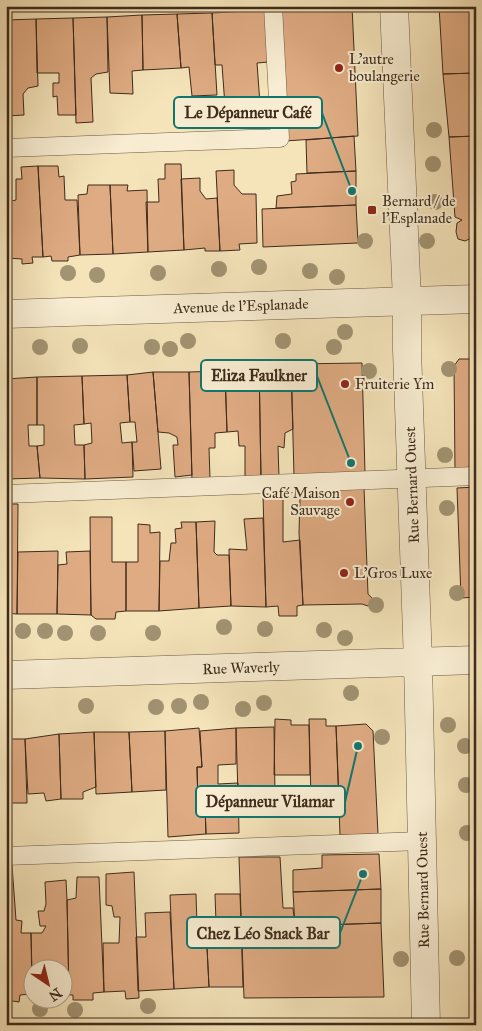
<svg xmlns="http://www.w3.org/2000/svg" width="482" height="1031" font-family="'IM FELL Great Primer',serif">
<rect width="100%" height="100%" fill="#f5e4ba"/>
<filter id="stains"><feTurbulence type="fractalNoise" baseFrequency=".004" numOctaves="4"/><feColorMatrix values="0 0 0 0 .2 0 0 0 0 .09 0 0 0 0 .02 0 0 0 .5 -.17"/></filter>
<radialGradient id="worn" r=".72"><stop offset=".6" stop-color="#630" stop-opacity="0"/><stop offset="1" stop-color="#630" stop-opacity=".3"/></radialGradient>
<path fill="#dfab83" stroke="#3e2b1b" d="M 281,6 L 352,6 L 358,136 L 285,141 Z
M 439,6 L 471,6 L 472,49 L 476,48 L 476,73 L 443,74 Z
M 471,6 L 476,6 L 476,48 L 472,49 Z
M 266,10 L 269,62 L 257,63 L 260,104 L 225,106 L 222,65 L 215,65 L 212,13 Z
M 212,13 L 217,95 L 192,96 L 189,67 L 181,68 L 177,14 Z
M 177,14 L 181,68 L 143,70 L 142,15 Z
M 142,15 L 143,70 L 132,71 L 133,94 L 110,93 L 107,17 Z
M 107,17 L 108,72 L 96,74 L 91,78 L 93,122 L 76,123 L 73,18 Z
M 73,18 L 76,115 L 58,115 L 57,96 L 53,97 L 53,83 L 59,83 L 59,73 L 37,73 L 36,19 Z
M 36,19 L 38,86 L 28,88 L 23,94 L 24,115 L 6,116 L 6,20 Z
M 476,73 L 476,136 L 449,137 L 443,74 Z
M 354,136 L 356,171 L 307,173 L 306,140 Z
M 476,136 L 476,236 L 465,241 L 458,239 L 456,232 L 457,223 L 462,220 L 455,217 L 449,137 Z
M 165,164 L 181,164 L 184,250 L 148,252 L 146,202 L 159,202 L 158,179 L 165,179 Z
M 38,166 L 43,257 L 32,257 L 33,263 L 22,264 L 22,259 L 7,258 L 6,202 L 16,200 L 16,179 L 22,179 L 21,167 Z
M 38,166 L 58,166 L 59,177 L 64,176 L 65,200 L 77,200 L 80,255 L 68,257 L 68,261 L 52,261 L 51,256 L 43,257 Z
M 234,170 L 234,185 L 242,194 L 256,194 L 257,243 L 239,244 L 240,250 L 220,251 L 216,171 Z
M 356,171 L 356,205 L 276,208 L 277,196 L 292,194 L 291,182 L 296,181 L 296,174 Z
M 200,178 L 200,191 L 206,199 L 217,198 L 220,251 L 205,251 L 205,248 L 184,250 L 181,179 Z
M 88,185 L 110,185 L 113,254 L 80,255 L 78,195 L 87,194 Z
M 110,185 L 128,185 L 127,191 L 147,190 L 148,252 L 113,254 Z
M 356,205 L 358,243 L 263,247 L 262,209 Z
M 459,359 L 476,359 L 476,469 L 455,470 L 454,366 Z
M 242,362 L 259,362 L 261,479 L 245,480 L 245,446 L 239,446 L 238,431 L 227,432 L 225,371 L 241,372 Z
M 259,362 L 280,362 L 280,368 L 291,364 L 293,429 L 285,433 L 284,448 L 278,446 L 279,478 L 261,479 Z
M 362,363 L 365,473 L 294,476 L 291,364 Z
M 225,371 L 227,432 L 215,433 L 215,448 L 209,448 L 210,479 L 192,480 L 189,372 Z
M 153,372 L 189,372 L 192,475 L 175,477 L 173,445 L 178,445 L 177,437 L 169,433 L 158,432 Z
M 153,372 L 161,469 L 134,471 L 132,442 L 137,442 L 135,422 L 130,422 L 127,375 Z
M 127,375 L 130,422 L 120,423 L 122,443 L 132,442 L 133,477 L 85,479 L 84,445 L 92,443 L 91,423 L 84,424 L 82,376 Z
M 82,376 L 84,424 L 74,425 L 75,445 L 84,445 L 85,479 L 40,478 L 37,446 L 44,445 L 44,425 L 37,425 L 37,377 Z
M 37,377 L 37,425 L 28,425 L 29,446 L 37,446 L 40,478 L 6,479 L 6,379 Z
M 364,487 L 368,594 L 373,599 L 368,606 L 362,604 L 303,605 L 299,533 L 300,498 L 308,497 L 309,490 Z
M 476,487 L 476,597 L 461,598 L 457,488 Z
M 283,494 L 283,542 L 300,540 L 303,605 L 297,606 L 297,616 L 279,616 L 278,606 L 266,607 L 263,495 Z
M 6,504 L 18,504 L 17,614 L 6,613 Z
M 90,517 L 112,517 L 112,562 L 126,562 L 126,611 L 116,612 L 115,619 L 96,619 L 91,615 Z
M 263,518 L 266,607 L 231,606 L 229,549 L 247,550 L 244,519 Z
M 215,521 L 214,552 L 217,555 L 229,555 L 231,606 L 199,608 L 196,522 Z
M 181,522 L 196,522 L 199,608 L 159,611 L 160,561 L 169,561 L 171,543 L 176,543 L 175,529 L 182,528 Z
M 138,524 L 150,525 L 150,533 L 160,532 L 159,611 L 126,611 L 126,562 L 138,562 Z
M 58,551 L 57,614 L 17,614 L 18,552 Z
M 90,551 L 91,615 L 57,614 L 58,565 L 67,564 L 66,552 Z
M 275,719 L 291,720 L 291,725 L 309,725 L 310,775 L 274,775 Z
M 309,719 L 326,719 L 326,726 L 336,726 L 339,798 L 311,799 Z
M 366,724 L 373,731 L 378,834 L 340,835 L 336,726 Z
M 274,727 L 275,796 L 238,796 L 236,728 Z
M 199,728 L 202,767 L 197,767 L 198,806 L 205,806 L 206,834 L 168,837 L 165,731 Z
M 236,728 L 236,764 L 218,765 L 218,784 L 238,783 L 239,833 L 206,834 L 205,806 L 198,806 L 197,767 L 202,767 L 200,731 Z
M 165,731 L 166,790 L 132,792 L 129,732 Z
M 94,732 L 129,732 L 132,792 L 96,794 Z
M 94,732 L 96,787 L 83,792 L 83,799 L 61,799 L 59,734 Z
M 59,734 L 61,799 L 46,801 L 44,793 L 28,794 L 25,739 Z
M 6,739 L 25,739 L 27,803 L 6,803 Z
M 379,854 L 381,889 L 293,892 L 293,870 L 322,868 L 322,855 Z
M 239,857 L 280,857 L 283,908 L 293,908 L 295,926 L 381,923 L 384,997 L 244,998 Z
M 6,865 L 12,865 L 16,920 L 22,921 L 21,933 L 31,933 L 32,994 L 20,995 L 19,1002 L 6,1000 Z
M 134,872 L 139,998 L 126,999 L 125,991 L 104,992 L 103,943 L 119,943 L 120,917 L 114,917 L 112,906 L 106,905 L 106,874 Z
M 77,877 L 99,877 L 104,992 L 93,993 L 93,1000 L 73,1000 L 73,995 L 69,995 L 67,900 L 76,898 Z
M 66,880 L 67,900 L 69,995 L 62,995 L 62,968 L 32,968 L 32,972 L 31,933 L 42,933 L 46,926 L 40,926 L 38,911 L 44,911 L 46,904 L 45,882 Z
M 381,889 L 381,923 L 295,926 L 293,892 Z
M 196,894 L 197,924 L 191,923 L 197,927 L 206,927 L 209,987 L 174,989 L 170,895 Z
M 215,894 L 240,894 L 243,987 L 209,987 L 206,927 L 216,927 L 219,924 L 219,922 L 216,923 Z
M 170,912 L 174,989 L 138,991 L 136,937 L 146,937 L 145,913 Z
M 45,998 L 58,998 L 58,1001 L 45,1002 Z"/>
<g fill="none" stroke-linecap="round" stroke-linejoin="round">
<g stroke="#6c5943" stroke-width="19">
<path id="service" d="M 6,148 L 280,138 L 273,6
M 6,494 L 476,476
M 6,856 L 422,841"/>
</g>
<g stroke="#6c5943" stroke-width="29">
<path id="minor" d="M 394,6 L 407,300 L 407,350 L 418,662 L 426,1025
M 6,314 L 476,299
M 6,675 L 476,660"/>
</g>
<path stroke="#3e2b1b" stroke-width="3" stroke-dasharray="4 2.5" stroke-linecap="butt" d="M 375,1025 L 386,1025"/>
<use href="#service" stroke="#f8edd2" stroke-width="18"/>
<use href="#minor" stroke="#f8edd2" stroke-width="28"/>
</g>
<g fill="#a29372">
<circle cx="434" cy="130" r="8"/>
<circle cx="433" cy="164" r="8"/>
<circle cx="435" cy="202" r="8"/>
<circle cx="365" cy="241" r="8"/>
<circle cx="427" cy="241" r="8"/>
<circle cx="259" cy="267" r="8"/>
<circle cx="219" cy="269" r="8"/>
<circle cx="310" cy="271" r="8"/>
<circle cx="68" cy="273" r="8"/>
<circle cx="158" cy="273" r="8"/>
<circle cx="97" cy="275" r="8"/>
<circle cx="337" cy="277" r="8"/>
<circle cx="345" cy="332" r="8"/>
<circle cx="188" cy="341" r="8"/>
<circle cx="283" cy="341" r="8"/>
<circle cx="80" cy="346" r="8"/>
<circle cx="40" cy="347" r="8"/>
<circle cx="152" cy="347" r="8"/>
<circle cx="334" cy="347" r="8"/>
<circle cx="170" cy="349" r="8"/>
<circle cx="449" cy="369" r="8"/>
<circle cx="369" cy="371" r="8"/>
<circle cx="445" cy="455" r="8"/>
<circle cx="447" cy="508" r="8"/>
<circle cx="457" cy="593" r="8"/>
<circle cx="376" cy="605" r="8"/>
<circle cx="224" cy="627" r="8"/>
<circle cx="265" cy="629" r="8"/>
<circle cx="324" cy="630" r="8"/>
<circle cx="23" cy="631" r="8"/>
<circle cx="45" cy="631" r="8"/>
<circle cx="65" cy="633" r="8"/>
<circle cx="98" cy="633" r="8"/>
<circle cx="153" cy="633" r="8"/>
<circle cx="345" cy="638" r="8"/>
<circle cx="351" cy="693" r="8"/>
<circle cx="201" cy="702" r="8"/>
<circle cx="264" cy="703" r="8"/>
<circle cx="86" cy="706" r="8"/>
<circle cx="179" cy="706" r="8"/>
<circle cx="156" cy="707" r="8"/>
<circle cx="243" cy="709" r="8"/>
<circle cx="448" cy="725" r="8"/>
<circle cx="382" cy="737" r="8"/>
<circle cx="465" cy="746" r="8"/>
<circle cx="466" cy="785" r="8"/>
<circle cx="467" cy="833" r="8"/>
<circle cx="457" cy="958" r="8"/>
<circle cx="401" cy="959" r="8"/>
<circle cx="148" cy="1006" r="8"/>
<circle cx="40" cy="1009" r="8"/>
<circle cx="75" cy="1010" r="8"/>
</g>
<g fill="#8f2418" stroke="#f8edd2" stroke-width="2">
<circle cx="339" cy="68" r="5"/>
<rect x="367" y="205" width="10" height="10" rx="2.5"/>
<circle cx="345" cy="384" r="5"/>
<circle cx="350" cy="502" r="5"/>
<circle cx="344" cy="573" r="5"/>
</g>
<g text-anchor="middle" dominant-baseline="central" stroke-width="4" stroke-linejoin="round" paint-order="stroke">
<g font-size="15" fill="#3e2b1b" stroke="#f8edd2" text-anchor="start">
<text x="349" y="59">L’autre<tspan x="349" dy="17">boulangerie</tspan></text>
<text x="382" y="201">Bernard / de<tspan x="382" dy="17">l'Esplanade</tspan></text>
<text x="355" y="384">Fruiterie Ym</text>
<text x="340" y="493" text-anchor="end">Café Maison<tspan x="340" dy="17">Sauvage</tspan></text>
<text x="354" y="573">L'Gros Luxe</text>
</g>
<g font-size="15" fill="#3e2b1b" stroke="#f8edd2">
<text transform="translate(241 306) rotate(-2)">Avenue de l'Esplanade</text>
<text transform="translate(412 485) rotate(-92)">Rue Bernard Ouest</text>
<text transform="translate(241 668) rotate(-2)">Rue Waverly</text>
<text transform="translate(423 890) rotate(-91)">Rue Bernard Ouest</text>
</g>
</g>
<path fill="none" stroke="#0f766e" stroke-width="2" d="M352 191L322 113M351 463L317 376M358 746L345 802M363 874L340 933"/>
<g fill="#0f766e" stroke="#f8edd2" stroke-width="2">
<circle cx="352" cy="191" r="5"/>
<circle cx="351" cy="463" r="5"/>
<circle cx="358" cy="746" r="5"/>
<circle cx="363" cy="874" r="5"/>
</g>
<g fill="#f8edd2" stroke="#0f766e" stroke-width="2">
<rect x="174" y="97" width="148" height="31" rx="5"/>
<rect x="201" y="360" width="116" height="31" rx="5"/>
<rect x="196" y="786" width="149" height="31" rx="5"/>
<rect x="187" y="917" width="153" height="31" rx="5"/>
</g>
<g font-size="16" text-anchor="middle" font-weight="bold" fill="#3e2b1b">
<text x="248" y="118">Le Dépanneur Café</text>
<text x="259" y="381">Eliza Faulkner</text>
<text x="270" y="807">Dépanneur Vilamar</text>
<text x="263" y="939">Chez Léo Snack Bar</text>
</g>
<rect width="482" height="1031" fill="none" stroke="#f5e4ba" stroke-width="25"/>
<rect x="8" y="8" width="467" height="1016" fill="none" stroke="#3e2b1b" stroke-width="2.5"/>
<rect x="12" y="12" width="457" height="1006" fill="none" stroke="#3e2b1b"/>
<g transform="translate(48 984) rotate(145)"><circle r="24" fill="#f8edd2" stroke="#ae9f89"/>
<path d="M0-4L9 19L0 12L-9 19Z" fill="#8f2418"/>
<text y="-8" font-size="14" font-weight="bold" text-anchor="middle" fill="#3e2b1b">N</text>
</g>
<rect width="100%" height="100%" filter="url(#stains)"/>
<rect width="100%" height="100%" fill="url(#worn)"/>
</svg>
